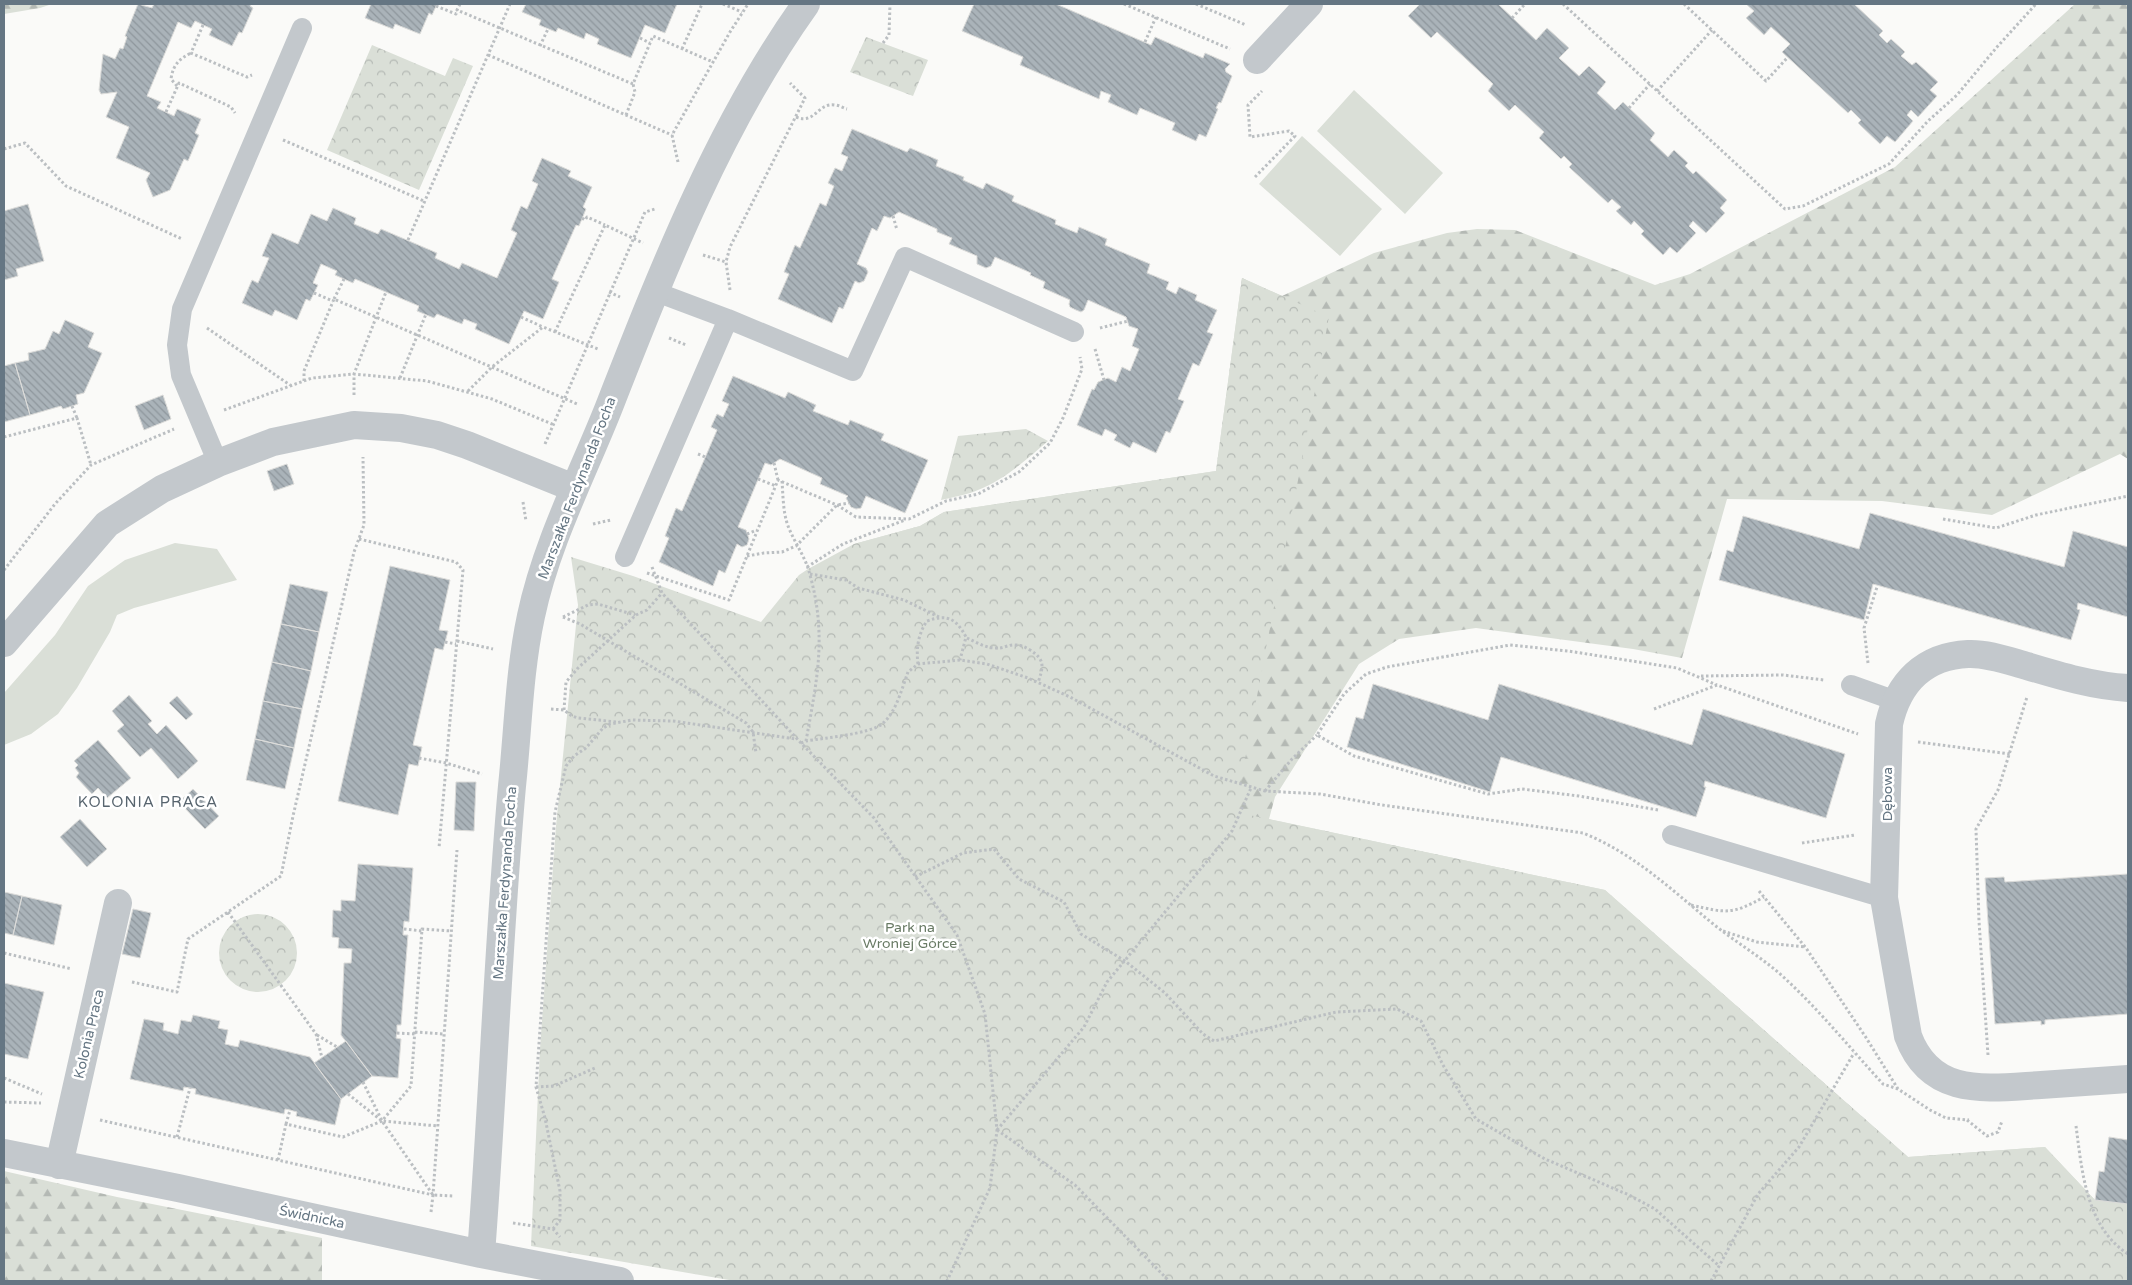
<svg xmlns="http://www.w3.org/2000/svg" width="2132" height="1285" font-family="'Varela Round',sans-serif">
<defs>
<pattern id="forest-firs" width="22" height="20" patternUnits="userSpaceOnUse" patternTransform="scale(1.25)"><rect width="22" height="20" fill="#dadfd7"/><path d="M5 1l3.5 6h-7zM16 11l3.5 6h-7z" fill="#b4b9b4"/></pattern>
<pattern id="park-crowns" width="20" height="18" patternUnits="userSpaceOnUse" patternTransform="scale(1.25)"><rect width="20" height="18" fill="#dadfd7"/><path d="M2 6a3 3 0 1 1 6 0M12 15a3 3 0 1 1 6 0" fill="none" stroke="#b4b9b4"/></pattern>
<pattern id="building-back-hatch" width="6" height="6" patternUnits="userSpaceOnUse" patternTransform="scale(1.25)"><rect width="6" height="6" fill="#aab3b9"/><path d="M-1 5l2 2M0 0l6 6M5-1l2 2" fill="none" stroke="#8e969c"/></pattern>
</defs>
<rect width="100%" height="100%" fill="#fafaf8"/>
<path fill="#dadfd7" d="M 1354,90 L 1443,173 L 1405,214 L 1317,131 Z
M 1302,136 L 1382,209 L 1340,256 L 1259,184 Z
M 175,543 L 217,549 L 237,580 L 134,608 L 117,615 L 110,632 L 77,688 L 58,714 L 31,734 L 4,745 L 4,693 L 55,635 L 88,586 L 125,560 Z"/>
<path fill="url(#forest-firs)" d="M 4,4 L 52,4 L 40,8 L 4,14 Z
M 2075,4 L 2128,4 L 2128,459 L 2120,454 L 1992,515 L 1882,501 L 1727,499 L 1682,658 L 1633,649 L 1476,628 L 1399,639 L 1359,664 L 1275,797 L 1269,819 L 1605,890 L 1908,1157 L 2045,1147 L 2095,1200 L 2128,1204 L 2128,1281 L 735,1281 L 636,742 L 854,544 L 920,526 L 944,512 L 1216,471 L 1242,278 L 1282,296 L 1374,253 L 1447,233 L 1477,229 L 1515,230 L 1655,285 L 1690,274 L 1895,167 Z
M 4,1171 L 117,1197 L 322,1238 L 322,1281 L 4,1281 Z"/>
<path fill="url(#park-crowns)" d="M 866,37 L 928,60 L 913,96 L 850,72 Z
M 372,45 L 445,76 L 453,58 L 473,66 L 419,190 L 327,150 Z
M 1242,278 L 1329,317 L 1235,812 L 1605,890 L 1908,1157 L 2045,1147 L 2095,1200 L 2128,1204 L 2128,1281 L 735,1281 L 531,1246 L 540,1049 L 556,826 L 578,605 L 571,557 L 633,576 L 761,622 L 799,575 L 808,569 L 854,544 L 920,526 L 944,512 L 1216,471 Z
M 1026,429 L 1048,441 C 1026,460 1005,479 978,490 C 967,495 953,497 941,500 L 958,436 Z
M219 953a39 39 0 1 1 78 0a39 39 0 1 1-78 0Z"/>
<path fill="url(#building-back-hatch)" stroke="#dcdcda" d="M 138,4 L 152,8 L 154,4 L 251,4 L 250,6 L 253,8 L 242,33 L 239,32 L 232,46 L 209,35 L 212,29 L 195,21 L 191,28 L 178,22 L 147,96 L 161,102 L 157,108 L 174,116 L 177,109 L 201,119 L 195,133 L 199,135 L 188,161 L 184,159 L 170,190 L 153,197 L 146,180 L 150,173 L 116,158 L 129,127 L 106,117 L 117,92 L 101,94 L 99,90 L 103,54 L 115,59 L 120,48 L 123,49 L 127,37 L 125,36 Z
M 371,4 L 437,4 L 432,15 L 429,13 L 420,34 L 395,24 L 393,29 L 365,18 Z
M 526,4 L 677,4 L 665,33 L 645,25 L 631,58 L 597,44 L 599,39 L 586,33 L 584,39 L 558,28 L 556,32 L 539,25 L 541,20 L 522,12 Z
M 974,4 L 1056,4 L 1151,45 L 1155,37 L 1203,58 L 1205,53 L 1230,64 L 1225,69 L 1226,72 L 1232,76 L 1221,103 L 1219,102 L 1216,108 L 1218,109 L 1206,137 L 1199,134 L 1196,141 L 1172,130 L 1175,123 L 1140,108 L 1137,115 L 1108,102 L 1111,95 L 1101,91 L 1099,99 L 1020,65 L 1023,57 L 962,31 Z
M 1420,4 L 1498,4 L 1536,40 L 1547,28 L 1569,48 L 1559,58 L 1579,76 L 1589,66 L 1606,82 L 1597,93 L 1615,110 L 1623,102 L 1655,133 L 1650,140 L 1668,157 L 1674,150 L 1688,163 L 1685,166 L 1693,174 L 1696,171 L 1727,200 L 1720,208 L 1725,213 L 1706,233 L 1693,221 L 1689,226 L 1696,233 L 1677,253 L 1670,247 L 1663,255 L 1641,234 L 1644,231 L 1634,221 L 1631,225 L 1616,211 L 1621,207 L 1612,199 L 1608,203 L 1569,167 L 1572,164 L 1564,156 L 1561,159 L 1539,138 L 1544,132 L 1515,105 L 1509,111 L 1488,91 L 1493,84 L 1437,32 L 1431,38 L 1408,16 Z
M 1746,4 L 1854,4 L 1883,31 L 1879,35 L 1887,43 L 1891,39 L 1905,52 L 1901,56 L 1912,65 L 1916,62 L 1938,82 L 1930,90 L 1937,96 L 1918,117 L 1911,110 L 1907,115 L 1913,121 L 1895,142 L 1887,136 L 1880,144 L 1858,123 L 1861,120 L 1851,110 L 1848,113 L 1782,52 L 1790,44 L 1771,27 L 1764,35 L 1746,18 L 1754,11 Z
M 852,129 L 907,152 L 910,148 L 938,160 L 936,166 L 964,177 L 963,180 L 983,189 L 986,183 L 1014,196 L 1012,201 L 1056,220 L 1055,224 L 1077,233 L 1079,227 L 1107,239 L 1105,245 L 1150,264 L 1147,273 L 1169,282 L 1166,289 L 1176,294 L 1179,287 L 1197,295 L 1195,300 L 1217,310 L 1207,332 L 1213,334 L 1199,366 L 1193,363 L 1178,399 L 1184,401 L 1170,433 L 1166,431 L 1156,453 L 1133,442 L 1130,448 L 1114,440 L 1117,435 L 1105,429 L 1102,436 L 1077,425 L 1092,389 L 1094,390 L 1098,382 L 1108,378 L 1116,382 L 1122,367 L 1130,371 L 1139,349 L 1132,346 L 1138,329 L 1129,326 L 1126,317 L 1088,300 L 1084,310 L 1081,312 L 1076,310 L 1070,307 L 1069,304 L 1070,300 L 1043,288 L 1045,282 L 1030,275 L 1031,273 L 995,257 L 991,266 L 986,268 L 977,264 L 977,256 L 949,244 L 952,238 L 937,232 L 937,229 L 899,212 L 890,218 L 884,216 L 877,231 L 872,228 L 857,264 L 866,268 L 868,272 L 864,281 L 859,283 L 855,281 L 843,309 L 839,307 L 832,323 L 778,299 L 789,274 L 784,272 L 795,245 L 800,248 L 820,203 L 826,206 L 834,186 L 828,183 L 835,168 L 842,171 L 848,157 L 841,154 Z
M 542,158 L 571,171 L 568,176 L 592,187 L 583,207 L 586,209 L 579,226 L 576,225 L 552,279 L 559,282 L 543,319 L 524,311 L 509,344 L 475,329 L 477,324 L 464,319 L 462,324 L 437,314 L 434,318 L 417,311 L 419,306 L 355,279 L 353,283 L 335,275 L 337,271 L 321,264 L 313,283 L 318,285 L 310,301 L 306,299 L 297,320 L 275,310 L 272,316 L 242,303 L 252,280 L 258,283 L 269,258 L 262,256 L 272,233 L 298,244 L 311,214 L 327,221 L 333,208 L 356,218 L 354,224 L 378,234 L 381,229 L 437,253 L 435,258 L 459,269 L 462,263 L 497,278 L 517,233 L 511,230 L 521,206 L 527,209 L 538,184 L 532,181 Z
M 28,204 L 44,261 L 16,269 L 18,276 L 4,280 L 4,211 Z
M 65,320 L 94,333 L 88,347 L 102,353 L 84,393 L 76,395 L 78,404 L 63,409 L 61,406 L 30,415 L 15,363 L 29,360 L 28,353 L 45,349 L 53,331 L 59,334 Z
M 15,363 L 30,415 L 4,422 L 4,366 Z
M 733,376 L 785,398 L 788,392 L 816,405 L 813,411 L 848,425 L 850,420 L 884,434 L 881,440 L 928,460 L 905,513 L 866,496 L 861,508 L 856,509 L 851,507 L 846,498 L 848,496 L 820,484 L 822,478 L 780,459 L 771,465 L 765,463 L 738,527 L 746,530 L 749,539 L 747,545 L 742,547 L 737,544 L 725,573 L 719,570 L 713,586 L 659,562 L 669,538 L 665,536 L 676,508 L 682,511 L 717,430 L 711,427 L 717,414 L 723,417 L 729,404 L 722,401 Z
M 163,395 L 171,419 L 144,430 L 135,406 Z
M 287,464 L 294,484 L 274,491 L 267,471 Z
M 1870,513 L 2064,567 L 2073,531 L 2128,547 L 2128,617 L 2078,603 L 2077,609 L 2080,610 L 2071,640 L 1873,584 L 1864,620 L 1719,580 L 1727,550 L 1733,552 L 1743,516 L 1859,549 Z
M 390,566 L 450,580 L 439,630 L 448,631 L 443,650 L 435,648 L 413,745 L 422,747 L 418,766 L 409,764 L 398,815 L 338,801 Z
M 290,584 L 328,592 L 319,632 L 281,624 Z
M 281,624 L 319,632 L 311,671 L 272,662 Z
M 272,662 L 311,671 L 302,709 L 263,701 Z
M 1373,684 L 1488,720 L 1499,684 L 1692,745 L 1703,709 L 1845,754 L 1826,818 L 1705,781 L 1704,787 L 1706,787 L 1696,817 L 1501,757 L 1490,792 L 1347,747 L 1356,717 L 1363,719 Z
M 129,695 L 152,721 L 148,724 L 157,734 L 166,725 L 198,761 L 178,779 L 151,748 L 140,757 L 117,731 L 124,725 L 112,711 Z
M 177,696 L 193,714 L 186,720 L 169,703 Z
M 263,701 L 302,709 L 294,748 L 255,739 Z
M 255,739 L 294,748 L 285,789 L 246,780 Z
M 98,740 L 131,778 L 107,798 L 98,788 L 92,794 L 76,777 L 79,773 L 75,768 L 78,765 L 74,761 Z
M 456,782 L 476,782 L 474,831 L 454,830 Z
M 193,789 L 219,816 L 205,829 L 179,802 Z
M 80,819 L 107,849 L 87,867 L 60,837 Z
M 358,864 L 413,868 L 409,922 L 404,921 L 403,935 L 408,935 L 401,1025 L 397,1025 L 397,1033 L 396,1038 L 401,1039 L 398,1078 L 372,1076 L 341,1035 L 344,963 L 351,963 L 352,949 L 338,948 L 339,938 L 332,937 L 333,910 L 341,911 L 341,900 L 355,901 Z
M 2128,874 L 2128,1014 L 2045,1020 L 2045,1024 L 2041,1025 L 2041,1021 L 1995,1024 L 1985,878 L 2004,877 L 2005,882 Z
M 4,892 L 22,896 L 13,935 L 4,933 Z
M 22,896 L 62,905 L 54,945 L 13,935 Z
M 133,909 L 151,913 L 140,958 L 122,954 Z
M 4,983 L 44,992 L 28,1059 L 4,1054 Z
M 193,1015 L 220,1021 L 218,1028 L 228,1030 L 225,1044 L 238,1047 L 240,1040 L 310,1057 L 341,1099 L 335,1125 L 296,1116 L 297,1112 L 290,1110 L 285,1109 L 284,1114 L 195,1094 L 196,1089 L 184,1087 L 183,1091 L 130,1079 L 144,1019 L 164,1023 L 163,1030 L 178,1034 L 181,1020 L 191,1022 Z
M 346,1041 L 372,1076 L 341,1099 L 314,1063 Z
M 2109,1137 L 2128,1140 L 2128,1204 L 2095,1200 L 2099,1171 L 2104,1172 Z"/>
<g fill="none" stroke-linecap="round" stroke-linejoin="round">
<path stroke="#bbbfc2" stroke-width="3" stroke-dasharray="2.5 2.5" stroke-linecap="butt" d="M 460,4 L 457,10 L 633,84 L 653,36 L 713,62
M 723,4 L 742,12
M 1124,4 L 1230,49
M 1196,4 L 1246,25
M 1563,4 L 1785,209 L 1803,206 L 1889,164 L 1928,121 L 1957,95 L 1997,47 L 2036,4
M 1684,4 L 1766,81 L 1788,57
M 436,6 L 456,14 L 457,10
M 1512,18 L 1525,4
M 203,25 L 191,53 L 247,77 L 252,75
M 640,38 L 650,43
M 1145,42 L 1156,17
M 883,43 L 889,35 L 890,4
M 540,46 L 548,29
M 682,49 L 702,4
M 488,55 L 672,135
M 177,86 L 171,79 C 173,65 179,59 191,53
M 1657,91 L 1712,30
M 1629,108 L 1650,84
M 166,112 L 179,83 L 231,107 L 235,113
M 626,115 L 635,92 L 633,84
M 796,117 C 815,125 818,102 835,105 C 839,105 843,108 847,109
M 283,140 L 424,201
M 4,149 L 25,143 L 66,186 L 182,239
M 678,162 L 672,135 L 730,32 L 748,4
M 1255,177 L 1295,136 L 1289,131 L 1250,137 L 1248,105 L 1262,91
M 893,216 L 897,230
M 582,218 L 585,220 L 587,217 L 605,225
M 408,240 L 510,4
M 703,255 L 726,262
M 730,290 L 726,262 L 730,247 L 805,98 L 790,83
M 609,292 L 620,297
M 314,293 L 333,301
M 334,299 L 344,279
M 521,317 L 543,327
M 207,328 L 290,385
M 1100,328 L 1128,321
M 555,332 L 605,225 L 643,243
M 669,338 L 686,345
M 1095,349 L 1104,380
M 400,378 L 426,314
M 304,381 L 304,371 L 334,299 L 577,404
M 468,391 L 492,367 L 543,327 L 598,349
M 354,395 L 354,374 L 386,292
M 72,406 L 77,418
M 224,410 L 312,378 L 354,374 L 427,381 L 492,399 L 552,424
M 4,437 L 77,418 L 91,465
M 545,444 L 645,212 L 655,209
M 698,454 L 705,457
M 774,463 L 778,480
M 758,479 L 776,486
M 782,481 C 783,495 783,510 787,523 C 793,541 806,557 810,575 C 827,636 817,680 806,741
M 523,502 L 526,521
M 1943,519 L 1996,528 L 2036,515 L 2128,496
M 593,524 L 611,520
M 747,534 L 757,530
M 359,539 L 456,562 L 463,570 L 439,848
M 747,556 L 764,553 L 782,552 L 796,546 L 837,505 L 849,503
M 652,567 L 662,593 L 801,743 L 874,818 L 957,935 L 985,1014 L 997,1130 L 990,1188 L 947,1281
M 807,567 L 843,544 L 905,520
M 4,570 L 55,504 L 91,465 L 174,429
M 647,573 L 729,600 L 778,480 L 837,505 L 856,517 L 909,519 L 946,501 L 978,494 L 1019,472 L 1050,443 L 1063,418 L 1082,369 L 1080,357
M 810,574 L 846,580 L 858,588 L 904,600 L 939,617
M 563,617 L 580,624 L 746,723 L 753,732 L 756,753
M 563,617 L 588,605 L 598,604 L 635,615
M 967,638 C 976,642 985,648 996,648 C 1003,649 1009,644 1015,645 C 1021,645 1025,647 1030,650 C 1046,660 1043,667 1038,683
M 457,641 L 493,649
M 445,642 L 456,644
M 1868,663 L 1864,628 L 1877,587
M 918,664 C 916,649 918,634 927,621 C 947,614 956,618 966,637 L 960,660
M 1701,676 L 1783,675 L 1824,680
M 551,709 L 564,710 L 572,716 L 578,718 L 617,722
M 1654,709 L 1717,685 L 1858,734
M 564,710 L 566,682 L 578,668 L 636,615 L 647,610 L 662,593
M 1918,742 L 2010,754
M 801,743 L 806,741 C 824,738 869,734 882,724 C 896,713 902,688 908,672 L 918,664 L 960,660 L 987,664 L 1028,678 L 1070,697 L 1214,776 L 1265,791 L 1320,794 L 1382,805 L 1583,833 C 1633,853 1671,889 1712,923 C 1734,941 1758,955 1779,973 C 1817,1007 1849,1047 1883,1084 L 1898,1089
M 419,758 L 446,763 L 482,774
M 1265,791 L 1292,759 L 1317,735
M 1658,810 L 1579,796 L 1522,789 L 1488,794 L 1354,756 L 1317,735 L 1344,694 L 1366,674 L 1387,667 L 1510,645 L 1568,651 L 1677,668 L 1717,685
M 1802,843 L 1855,835
M 915,877 L 963,853 L 994,849 L 1019,879 L 1064,902 L 1081,934 L 1125,961 L 1165,993 L 1203,1034 L 1214,1041 L 1336,1012 L 1397,1009 L 1421,1021 L 1443,1065 L 1476,1119 L 1545,1159 L 1629,1195 L 1655,1209 L 1718,1265
M 1759,891 L 1806,948 L 1865,1036 L 1898,1089 L 1930,1110 L 1946,1118 L 1969,1120
M 1691,905 C 1726,913 1732,915 1764,897
M 228,912 L 316,1034 L 322,1058
M 404,929 L 422,931
M 1723,931 L 1757,942 L 1805,947
M 4,953 L 72,969
M 132,982 L 177,992 L 188,939 L 281,876 L 293,816 L 354,552 L 364,525 L 363,457
M 415,1032 L 444,1034
M 397,1033 L 415,1034
M 317,1035 L 337,1047
M 1988,1055 L 1979,921 L 1976,829 L 1998,790 L 2027,697
M 4,1078 L 42,1094
M 363,1082 L 382,1121 L 433,1195 L 454,1196
M 536,1087 L 554,1086 L 595,1068
M 348,1094 L 382,1121 L 438,1126
M 4,1102 L 41,1103
M 100,1120 L 433,1195 L 457,850
M 1967,1120 L 1987,1136 L 1998,1132 L 2002,1121
M 286,1124 L 290,1110
M 2076,1126 C 2082,1171 2086,1227 2128,1254
M 997,1130 L 1084,1027 L 1107,982 L 1232,831 L 1251,788
M 997,1130 L 1075,1185 L 1169,1281
M 177,1137 L 190,1088
M 278,1160 L 286,1124 L 343,1137 L 382,1121 L 411,1086 L 422,929 L 451,931
M 431,1212 L 433,1195
M 513,1223 L 553,1229 L 560,1237
M 553,1229 L 560,1220 L 560,1191 L 545,1118 L 536,1087 L 555,812 L 566,766 L 574,756 L 586,748 L 603,728 L 610,724 L 632,720 L 673,721 L 796,739
M 1711,1281 L 1758,1194 L 1799,1147 L 1854,1053"/>
<path stroke="#c3c8cc" stroke-width="20" d="M 656,292 L 728,319 L 853,371 L 905,257 L 1074,332
M 218,463 L 181,375 L 177,345 L 182,309 L 302,28
M 625,557 L 728,319
M 1851,685 L 1896,701
M 1672,835 L 1884,898"/>
<path stroke="#c3c8cc" stroke-width="28" d="M 1257,60 L 1309,4
M 4,643 L 107,524 L 162,489 L 218,463 L 273,442 L 354,425 L 401,428 L 437,435 L 467,445 L 574,488
M 2128,688 C 2094,686 2060,676 2027,666 C 2009,661 1987,653 1968,654 C 1924,656 1898,683 1889,724 L 1884,898 L 1908,1036 C 1931,1098 1987,1088 2041,1085 C 2070,1083 2099,1081 2128,1079
M 4,1153 L 178,1188 L 481,1254 L 620,1281
M 59,1165 L 118,903
M 481,1254 C 493,1098 498,942 512,786 C 518,730 519,672 531,616 C 546,545 580,479 607,412 C 662,272 718,127 806,4"/>
</g>
<g text-anchor="middle" dominant-baseline="central" stroke-width="5" stroke-linejoin="round" paint-order="stroke">
<g font-size="14" fill="#657683" stroke="#fff">
<text transform="translate(577 488) rotate(-69)">Marszałka Ferdynanda Focha</text>
<text transform="translate(1887 794) rotate(-90)">Dębowa</text>
<text transform="translate(505 883) rotate(-86)">Marszałka Ferdynanda Focha</text>
<text transform="translate(89 1034) rotate(-77)">Kolonia Praca</text>
<text transform="translate(312 1217) rotate(12)">Świdnicka</text>
</g>
<g font-size="14" fill="#687a64" stroke="#fff">
<text x="910" y="927">Park na<tspan x="910" dy="16">Wroniej Górce</tspan></text>
</g>
<g font-size="15" letter-spacing="1" fill="#57646e" stroke="#fff">
<text x="148" y="802">KOLONIA PRACA</text>
</g>
</g>
<rect width="2132" height="1285" fill="none" stroke="#657683" stroke-width="10"/>
</svg>
